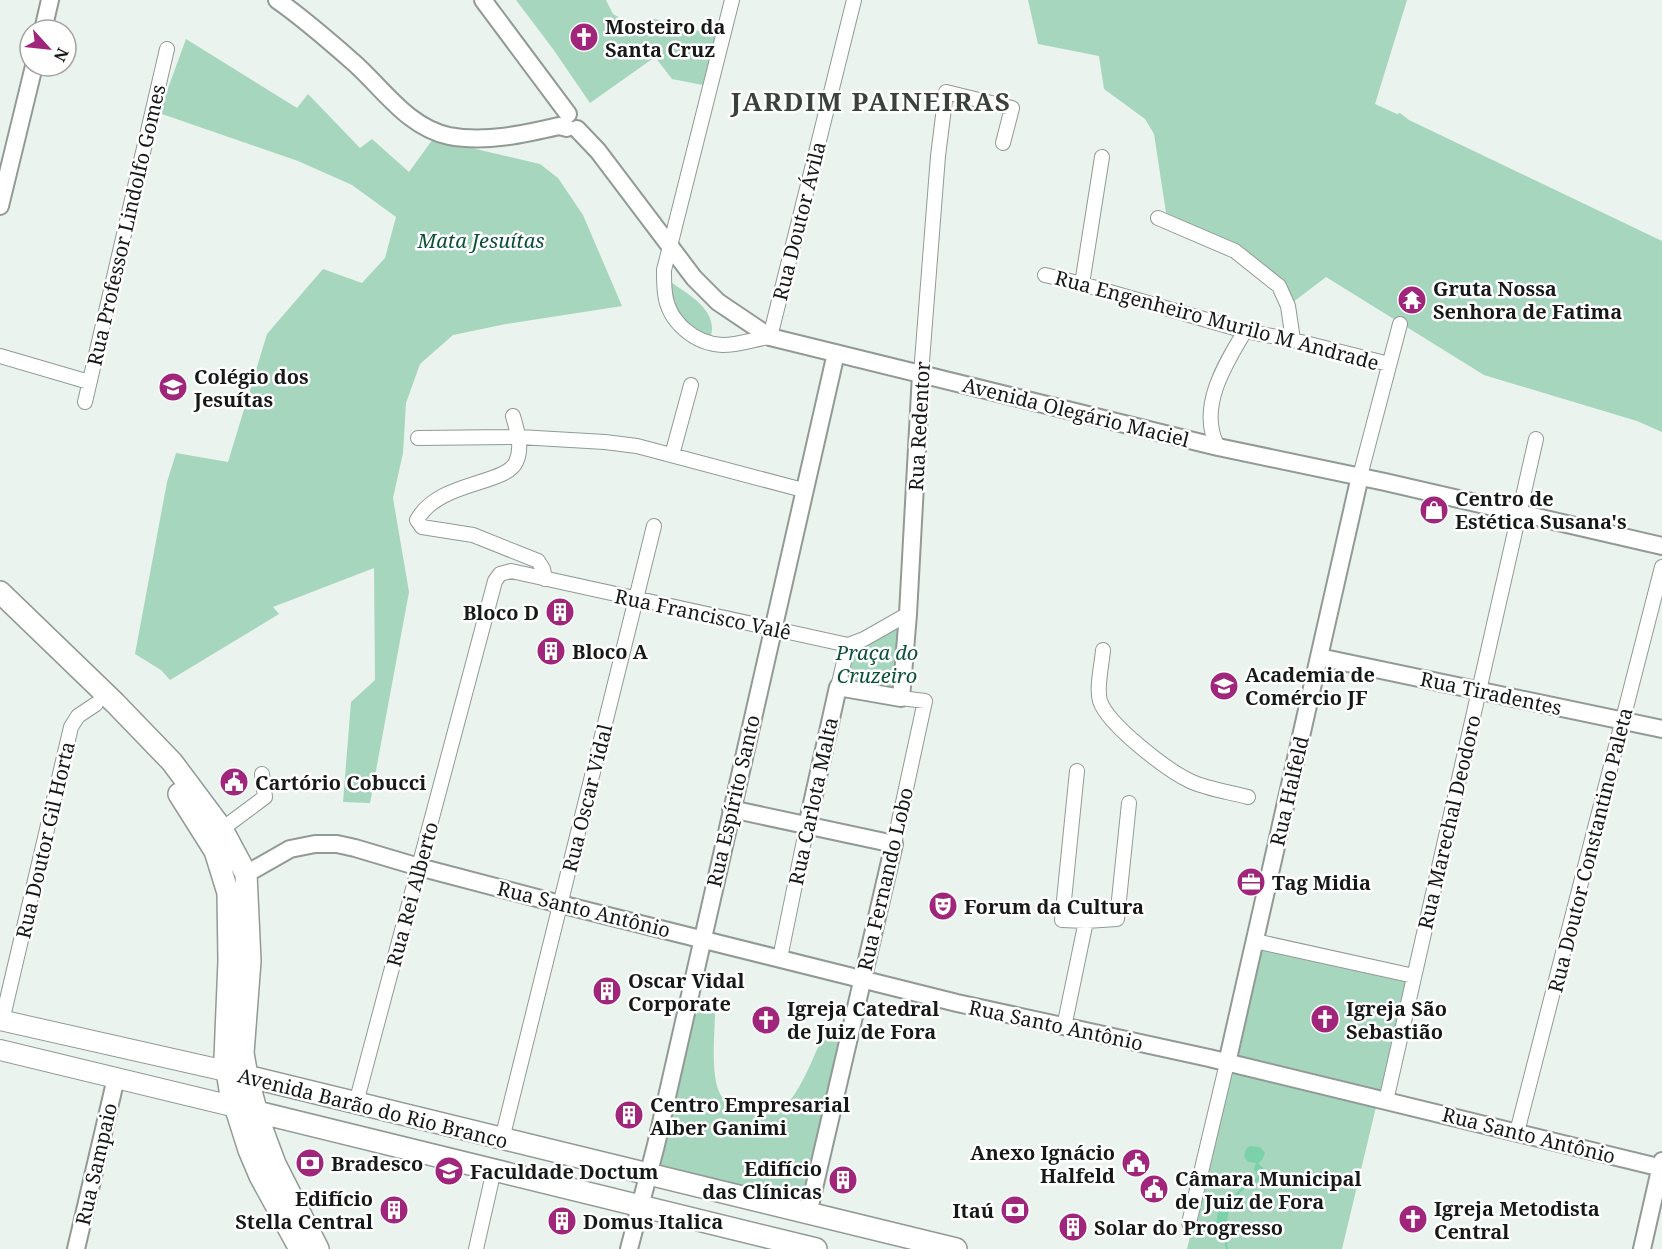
<svg xmlns="http://www.w3.org/2000/svg" width="1662" height="1249" font-family="'Noto Serif',serif">
<rect width="100%" height="100%" fill="#eaf3ee"/>
<path fill="#a6d6bd" d="M 516,0 L 606,0 L 613,14 L 630,23 L 655,19 L 721,37 L 708,86 L 672,79 L 655,57 L 590,103 L 553,49 Z
M 1028,0 L 1407,0 L 1375,104 L 1397,114 L 1400,113 L 1409,120 L 1662,241 L 1662,432 L 1637,421 L 1484,375 L 1326,277 L 1288,306 L 1248,254 L 1167,219 L 1154,134 L 1145,119 L 1104,89 L 1099,56 L 1038,44 Z
M 186,39 L 297,108 L 308,94 L 360,148 L 372,139 L 409,172 L 433,139 L 540,164 L 558,178 L 583,215 L 622,306 L 506,324 L 453,335 L 420,364 L 406,403 L 403,453 L 393,498 L 409,592 L 370,803 L 343,802 L 351,702 L 375,680 L 374,568 L 273,607 L 279,614 L 170,680 L 161,670 L 135,654 L 167,482 L 176,453 L 228,462 L 267,334 L 323,269 L 362,283 L 385,258 L 396,217 L 352,185 L 298,161 L 159,113 Z
M 668,280 C 687,294 718,309 711,336 L 706,337 L 686,323 L 670,299 Z
M 904,620 L 894,686 L 885,689 L 846,683 L 852,653 L 860,645 Z
M 1257,944 L 1408,979 L 1382,1091 L 1231,1057 Z
M 693,1007 L 715,1013 C 715,1034 708,1090 727,1102 C 734,1106 746,1107 754,1109 C 765,1111 775,1115 784,1107 C 800,1094 816,1050 826,1030 L 843,1033 L 804,1204 L 657,1169 Z
M 1230,1072 L 1376,1107 L 1342,1249 L 1187,1249 Z"/>
<path fill="#7bd1a9" d="M 1250,1146 L 1260,1147 L 1265,1153 L 1262,1160 L 1258,1163 L 1263,1168 C 1262,1184 1252,1183 1242,1191 C 1225,1206 1225,1229 1228,1249 L 1226,1249 L 1224,1240 L 1216,1226 L 1218,1212 L 1243,1186 L 1258,1177 L 1254,1169 L 1256,1163 L 1248,1162 L 1244,1157 L 1246,1149 Z"/>
<g fill="none" stroke-linecap="round" stroke-linejoin="round">
<g stroke="#929a95" stroke-width="16">
<path id="minor" d="M 732,0 L 664,270 C 664,277 664,286 665,293 C 668,322 695,344 723,345 C 738,345 755,339 770,337 L 854,0
M 1158,218 L 1235,251 L 1279,286 L 1288,306 L 1293,340
M 1045,275 L 1082,284 L 1245,331 L 1293,340 L 1389,364
M 1082,284 L 1102,157
M 0,356 L 89,382
M 921,374 L 938,156 L 946,92 L 1012,108 L 1003,143
M 85,402 L 167,49
M 513,416 C 517,431 523,447 516,462 C 506,485 438,481 417,520 L 422,527 L 473,535 L 538,561 L 543,569 L 545,579
M 418,438 L 519,437 L 605,442 L 637,446 L 803,490
M 1218,447 C 1197,409 1225,364 1245,331
M 672,455 L 691,385
M 1360,476 L 1400,324
M 1103,650 C 1102,664 1096,688 1100,701 C 1108,725 1167,770 1190,781 C 1207,789 1229,792 1248,797
M 838,687 L 848,645
M 222,829 L 265,797 L 262,774
M 894,844 L 925,701 L 901,698
M 1086,921 L 1117,919 L 1129,803
M 1255,941 L 1414,976
M 780,958 L 807,826
M 2,1021 L 71,727 L 78,716 L 96,704
M 1064,1027 L 1086,921 L 1062,920 L 1077,771
M 1386,1101 L 1536,439
M 356,1103 L 495,581 L 500,574 L 511,571 L 848,645 L 864,639 L 908,614
M 1517,1132 L 1662,567
M 502,1139 L 654,526
M 1189,1223 L 1227,1063
M 476,1249 L 494,1170"/>
</g>
<g stroke="#929a95" stroke-width="20">
<path id="tertiary" d="M 277,0 C 303,18 328,40 352,61 C 383,88 407,127 449,136 C 485,143 525,134 559,126 L 567,128
M 483,0 L 568,114
M 43,30 L 50,0
M 577,129 L 598,151 L 694,278 L 718,302 L 770,337 L 1218,447 L 1385,482 L 1662,546
M 0,206 L 34,66
M 1319,657 L 1662,729
M 731,809 L 894,844 L 808,1214
M 807,826 L 838,687 L 901,698 L 908,614 L 921,374
M 246,874 L 290,849 L 315,844 L 337,844 L 355,848 L 419,867 L 560,904 L 957,1003 L 1209,1058 L 1662,1168
M 1227,1063 L 1360,476
M 76,1249 L 116,1078
M 629,1249 L 656,1145 L 836,353
M 1642,1249 L 1662,1161"/>
</g>
<g stroke="#929a95" stroke-width="22">
<path id="secondary" d="M 0,1020 L 226,1071
M 0,1050 L 236,1107"/>
</g>
<g stroke="#929a95" stroke-width="24">
<path id="primary" d="M 0,592 L 115,703 L 172,762 L 222,829 L 246,874 L 250,961 L 243,1053 L 247,1076 L 259,1121 L 275,1164 L 318,1249
M 179,794 L 215,851 L 228,893 L 229,961 L 225,1058 L 230,1090 L 249,1150 L 260,1176 L 300,1249
M 226,1071 L 956,1249
M 245,1109 L 816,1249"/>
</g>
<use href="#minor" stroke="#fff" stroke-width="14"/>
<use href="#tertiary" stroke="#fff" stroke-width="16"/>
<use href="#secondary" stroke="#fff" stroke-width="20"/>
<use href="#primary" stroke="#fff" stroke-width="21"/>
</g>
<defs>
<g id="church-disc" transform="scale(1.5)"><circle r="9.5" fill="#a0267c" stroke="#fff"/><path d="M-1.2-6h2.4v3.5h3.3v2.4h-3.3V6h-2.4V-.1h-3.3v-2.4h3.3Z" fill="#fff"/></g>
<g id="temple-disc" transform="scale(1.5)"><circle r="9.5" fill="#a0267c" stroke="#fff"/><path d="M0-6L5-2H3V0L6.5 2.5H4V6H1.5V3h-3V6H-4V2.5H-6.5L-3 0V-2H-5Z" fill="#fff"/></g>
<g id="school-disc" transform="scale(1.5)"><circle r="9.5" fill="#a0267c" stroke="#fff"/><path d="M0-5L7-2L0 1L-7-2ZM-4 1L0 2.5L4 1V4Q0 6-4 4Z" fill="#fff"/></g>
<g id="shop-disc" transform="scale(1.5)"><circle r="9.5" fill="#a0267c" stroke="#fff"/><path d="M-5-2.5h2.3a2.7 3.5 0 0 1 5.4 0H5L5.5 6h-11ZM-1.5-2.5h3a1.5 2.3 0 0 0-3 0Z" fill="#fff"/></g>
<g id="building-disc" transform="scale(1.5)"><circle r="9.5" fill="#a0267c" stroke="#fff"/><path d="M-4-6H4V6H1V3H-1V6H-4ZM-2.5-4.3h1.7v1.8h-1.7ZM.8-4.3h1.7v1.8H.8ZM-2.5-1h1.7V.8h-1.7ZM.8-1h1.7V.8H.8Z" fill="#fff"/></g>
<g id="civic-disc" transform="scale(1.5)"><circle r="9.5" fill="#a0267c" stroke="#fff"/><path d="M-.6-6.5H3V-4.5H.6V-3L4-1V1h2V6H-6V1h2V-1L-.6-3ZM-1.2 2.5V6h2.4V2.5Z" fill="#fff"/></g>
<g id="office-disc" transform="scale(1.5)"><circle r="9.5" fill="#a0267c" stroke="#fff"/><path d="M-6-3h4V-5.5h4V-3h4V5H-6ZM-1-4.5V-3h2v-1.5ZM-6 0V1H6V0Z" fill="#fff"/></g>
<g id="theatre-disc" transform="scale(1.5)"><circle r="9.5" fill="#a0267c" stroke="#fff"/><path d="M-5-5.5Q0-4 5-5.5V0Q5 5 0 6Q-5 5-5 0ZM-3.3-2.5H-1v1.5H-3.3ZM1-2.5H3.3v1.5H1ZM-2.8 1Q0 5.5 2.8 1Z" fill="#fff"/></g>
<g id="bank-disc" transform="scale(1.5)"><circle r="9.5" fill="#a0267c" stroke="#fff"/><path d="M-6-4H6V4H-6ZM0-2.3a2.3 2.3 0 1 0 0 4.6a2.3 2.3 0 1 0 0-4.6Z" fill="#fff"/></g>
<g id="university-disc" transform="scale(1.5)"><circle r="9.5" fill="#a0267c" stroke="#fff"/><path d="M0-5L7-2L0 1L-7-2ZM-4 1L0 2.5L4 1V4Q0 6-4 4Z" fill="#fff"/></g>
</defs>
<g fill-rule="evenodd">
<use href="#church-disc" x="584" y="37"/>
<use href="#temple-disc" x="1412" y="300"/>
<use href="#school-disc" x="173" y="387"/>
<use href="#shop-disc" x="1434" y="510"/>
<use href="#building-disc" x="560" y="612"/>
<use href="#building-disc" x="551" y="651"/>
<use href="#school-disc" x="1224" y="686"/>
<use href="#civic-disc" x="234" y="782"/>
<use href="#office-disc" x="1251" y="882"/>
<use href="#theatre-disc" x="943" y="906"/>
<use href="#building-disc" x="607" y="991"/>
<use href="#church-disc" x="1325" y="1019"/>
<use href="#church-disc" x="766" y="1020"/>
<use href="#building-disc" x="629" y="1115"/>
<use href="#bank-disc" x="310" y="1163"/>
<use href="#civic-disc" x="1136" y="1163"/>
<use href="#university-disc" x="449" y="1171"/>
<use href="#building-disc" x="843" y="1180"/>
<use href="#civic-disc" x="1154" y="1189"/>
<use href="#building-disc" x="394" y="1210"/>
<use href="#bank-disc" x="1015" y="1210"/>
<use href="#church-disc" x="1413" y="1219"/>
<use href="#building-disc" x="562" y="1221"/>
<use href="#building-disc" x="1073" y="1227"/>
</g>
<g text-anchor="middle" dominant-baseline="central" stroke-width="5" stroke-linejoin="round" paint-order="stroke">
<g font-size="20" font-weight="bold" fill="#161917" stroke="#fff" text-anchor="start">
<text x="605" y="26">Mosteiro da<tspan x="605" dy="23">Santa Cruz</tspan></text>
<text x="1433" y="288">Gruta Nossa<tspan x="1433" dy="23">Senhora de Fatima</tspan></text>
<text x="194" y="376">Colégio dos<tspan x="194" dy="23">Jesuítas</tspan></text>
<text x="1455" y="498">Centro de<tspan x="1455" dy="23">Estética Susana's</tspan></text>
<text x="539" y="612" text-anchor="end">Bloco D</text>
<text x="572" y="651">Bloco A</text>
<text x="1245" y="674">Academia de<tspan x="1245" dy="23">Comércio JF</tspan></text>
<text x="255" y="782">Cartório Cobucci</text>
<text x="1272" y="882">Tag Midia</text>
<text x="964" y="906">Forum da Cultura</text>
<text x="628" y="980">Oscar Vidal<tspan x="628" dy="23">Corporate</tspan></text>
<text x="787" y="1008">Igreja Catedral<tspan x="787" dy="23">de Juiz de Fora</tspan></text>
<text x="1346" y="1008">Igreja São<tspan x="1346" dy="23">Sebastião</tspan></text>
<text x="650" y="1104">Centro Empresarial<tspan x="650" dy="23">Alber Ganimi</tspan></text>
<text x="1115" y="1152" text-anchor="end">Anexo Ignácio<tspan x="1115" dy="23">Halfeld</tspan></text>
<text x="331" y="1163">Bradesco</text>
<text x="822" y="1168" text-anchor="end">Edifício<tspan x="822" dy="23">das Clínicas</tspan></text>
<text x="470" y="1171">Faculdade Doctum</text>
<text x="1175" y="1178">Câmara Municipal<tspan x="1175" dy="23">de Juiz de Fora</tspan></text>
<text x="373" y="1198" text-anchor="end">Edifício<tspan x="373" dy="23">Stella Central</tspan></text>
<text x="1434" y="1208">Igreja Metodista<tspan x="1434" dy="23">Central</tspan></text>
<text x="994" y="1210" text-anchor="end">Itaú</text>
<text x="583" y="1221">Domus Italica</text>
<text x="1094" y="1227">Solar do Progresso</text>
</g>
<g font-size="20" fill="#161917" stroke="#fff">
<text transform="translate(799 221) rotate(-76)">Rua Doutor Ávila</text>
<text transform="translate(126 225) rotate(-77)">Rua Professor Lindolfo Gomes</text>
<text transform="translate(1217 320) rotate(15)">Rua Engenheiro Murilo M Andrade</text>
<text transform="translate(1076 412) rotate(14)">Avenida Olegário Maciel</text>
<text transform="translate(919 426) rotate(-87)">Rua Redentor</text>
<text transform="translate(703 614) rotate(12)">Rua Francisco Valê</text>
<text transform="translate(1491 693) rotate(12)">Rua Tiradentes</text>
<text transform="translate(1289 791) rotate(-77)">Rua Halfeld</text>
<text transform="translate(587 798) rotate(-76)">Rua Oscar Vidal</text>
<text transform="translate(733 801) rotate(-77)">Rua Espírito Santo</text>
<text transform="translate(813 801) rotate(-78)">Rua Carlota Malta</text>
<text transform="translate(1449 822) rotate(-77)">Rua Marechal Deodoro</text>
<text transform="translate(45 840) rotate(-77)">Rua Doutor Gil Horta</text>
<text transform="translate(1590 850) rotate(-76)">Rua Doutor Constantino Paleta</text>
<text transform="translate(885 879) rotate(-77)">Rua Fernando Lobo</text>
<text transform="translate(412 894) rotate(-75)">Rua Rei Alberto</text>
<text transform="translate(584 909) rotate(14)">Rua Santo Antônio</text>
<text transform="translate(1056 1025) rotate(12)">Rua Santo Antônio</text>
<text transform="translate(373 1108) rotate(14)">Avenida Barão do Rio Branco</text>
<text transform="translate(1529 1135) rotate(14)">Rua Santo Antônio</text>
<text transform="translate(96 1164) rotate(-77)">Rua Sampaio</text>
</g>
<g font-size="20" font-style="italic" fill="#0b5137" stroke="#fff">
<text x="481" y="240">Mata Jesuítas</text>
<text x="877" y="652">Praça do<tspan x="877" dy="23">Cruzeiro</tspan></text>
</g>
<g font-size="26" font-weight="bold" letter-spacing="1.5" fill="#3a423e" stroke="#fff">
<text x="871" y="101">JARDIM PAINEIRAS</text>
</g>
</g>
<g transform="translate(48 48) rotate(117)"><circle r="28" fill="#ffffff" stroke="#a2a3a2" stroke-width="1.5"/>
<path d="M0-4.5L10 22L0 15L-10 22Z" fill="#a0267c"/>
<text y="-9" font-size="16" font-weight="bold" text-anchor="middle" fill="#161917">N</text>
</g>
</svg>
